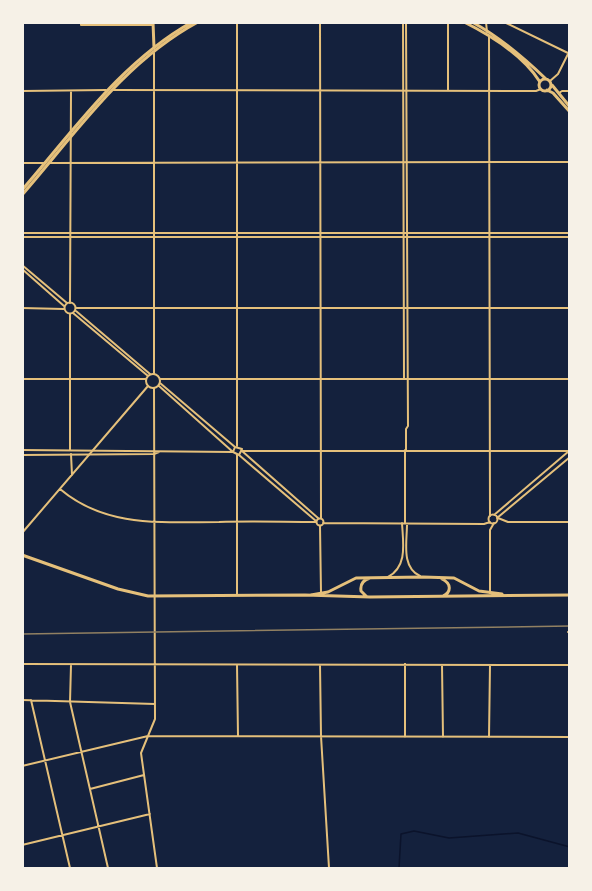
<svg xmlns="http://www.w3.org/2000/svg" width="592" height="891" font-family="'Open Sans',sans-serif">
<rect width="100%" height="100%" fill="#14213d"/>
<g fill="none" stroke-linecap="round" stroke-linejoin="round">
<path stroke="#0b132b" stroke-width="1.5" d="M 399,868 L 401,834 L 414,831 L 449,838 L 518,833 L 570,847"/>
<path stroke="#e5c07b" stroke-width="2" d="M 81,22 L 81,25 L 153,25
M 237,22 L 237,446
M 320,22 L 321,518
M 486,22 L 487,32
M 504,22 L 570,54
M 489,37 L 490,516
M 154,53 L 154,374
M 550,81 L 558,74 L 570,50
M 112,90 L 536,91 L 541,89
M 22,91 L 106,90
M 448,91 L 448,22
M 559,93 L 562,91 L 570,91
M 22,163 L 45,163
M 50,163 L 570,162
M 70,303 L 71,91
M 22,308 L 64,309
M 76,308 L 570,308
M 70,314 L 70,450
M 22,379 L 146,379
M 160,379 L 570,379
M 154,388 L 155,719 L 141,753 L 157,868
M 71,454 L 72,475
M 237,455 L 237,595
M 60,489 C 106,528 162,522 219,522 C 251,521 284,522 316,522
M 498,518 L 508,522 L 570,522
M 320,526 L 321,593
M 22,533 L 148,386
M 490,593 L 490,530 L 494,523
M 568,632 L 570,632
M 22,664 L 570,665
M 405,664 L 405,737
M 71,665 L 70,702 L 108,868
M 237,665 L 238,736
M 320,665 L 321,736 L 329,868
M 442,665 L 443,737
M 22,700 L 155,704
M 31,700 L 70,868
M 489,737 L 490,665
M 22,766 L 148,736 L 570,737
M 90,789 L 144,775
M 22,845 L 150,814"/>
<path stroke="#e5c07b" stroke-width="2" d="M 403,22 L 404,378
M 22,233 L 570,233
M 22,237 L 570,237
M 22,265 L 67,303
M 22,269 L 64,306
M64.5 308a5.5 5.5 0 1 1 11 0a5.5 5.5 0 1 1-11 0Z
M 76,311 L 150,374
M 73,313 L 148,376
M146 381a7 7 0 1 1 14 0a7 7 0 1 1-14 0Z
M 160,383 L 235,447 L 242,449 L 239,455 L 233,452 L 235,447
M 159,386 L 233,452
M 22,450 L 233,452
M 405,450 L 405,523
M 406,450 L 406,429 L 408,426 L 406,22
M 242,451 L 569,451
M 242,451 L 318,518
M 22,455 L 154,454 L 159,452
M 239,455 L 316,521
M488.5 519a4.5 4.5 0 1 1 9 0a4.5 4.5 0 1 1-9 0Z
M 494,515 L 569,451
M 497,518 L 570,457
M316.5 522a3.5 3.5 0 1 1 7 0a3.5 3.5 0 1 1-7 0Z
M 323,523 L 484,524 L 490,522
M 407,524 C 407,542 401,567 420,576
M 388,577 C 408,566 403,543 402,523"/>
<path stroke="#e5c07b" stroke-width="3" d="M 153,22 L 154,48
M 464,22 C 492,36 523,55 540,82
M 472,22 C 500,37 523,57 546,79
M539 85a6 6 0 1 1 12 0a6 6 0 1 1-12 0Z
M 552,85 L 570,107
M 547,90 L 553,93 L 570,112
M 22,190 C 74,130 121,62 192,22
M 22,195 C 76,133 124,62 198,22"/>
<path stroke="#e5c07b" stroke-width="3" d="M 22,555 L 118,589 L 148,596 L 305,595 L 370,597 L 570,595
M 442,579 C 451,583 452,592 443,596
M 311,595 L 328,592 L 356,578 L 423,577 L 454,578 L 479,591 L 502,594
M 367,597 L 361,591 C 360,584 363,580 370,578"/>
<path stroke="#918062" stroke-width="1.5" d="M 22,634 L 570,626"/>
</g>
<rect width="592" height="891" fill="none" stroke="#f6f1e7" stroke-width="48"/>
</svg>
